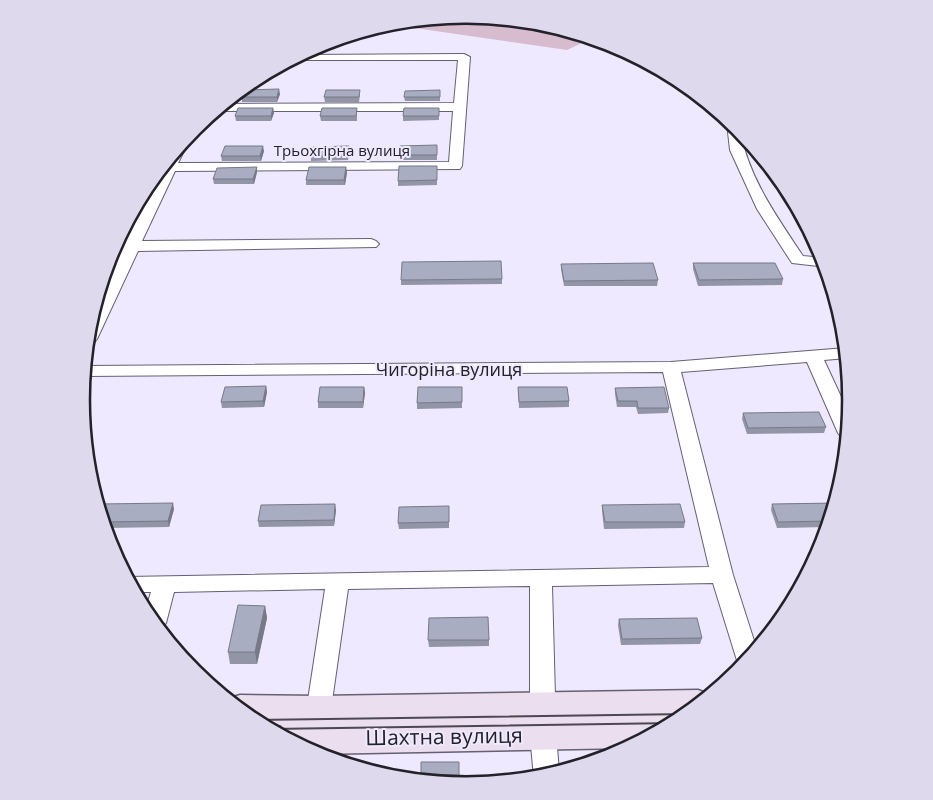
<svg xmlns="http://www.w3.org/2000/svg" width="933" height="800" font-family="'Open Sans',sans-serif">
<rect width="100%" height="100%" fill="#eee9fe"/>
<path fill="#d7bbce" d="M 467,15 L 542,22 L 593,38 L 567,50 L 387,24 Z"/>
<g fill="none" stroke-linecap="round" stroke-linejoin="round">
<g stroke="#656072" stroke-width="2">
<path id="minor" d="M 464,54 L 470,57 L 462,166 L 460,169 L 175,171 L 142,241 L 371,239 L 376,241 L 379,244 L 376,247 L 138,251 L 97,339 L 94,343 L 87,344 L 89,325 L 93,310 L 123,246 L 164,165 L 184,140 L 188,143 L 178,163 L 449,162 L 453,111 L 215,111 L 223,104 L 454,103 L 458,60 L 289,60 L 300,55 Z
M 728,120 L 740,130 C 748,177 777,217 803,256 L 824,258 L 827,267 L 792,263 L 790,260 L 757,209 L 730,150 L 727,123 Z
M 846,348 L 847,358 L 824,360 L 850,416 L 848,439 L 841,437 L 838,433 L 807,362 L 681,372 L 733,575 L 757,650 L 742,668 L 739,667 L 713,583 L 552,586 L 556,734 L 559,772 L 534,778 L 530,734 L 530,586 L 348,589 L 324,757 L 301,746 L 325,589 L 174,592 L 166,623 L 160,630 L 145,612 L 151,592 L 135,592 L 127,577 L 709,567 L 663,372 L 84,376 L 85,366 L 671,362 Z"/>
</g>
<g stroke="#656072" stroke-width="3">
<path id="secondary" d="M 698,690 L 711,695 L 680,720 L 669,720 L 672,724 L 628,748 L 316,754 L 273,731 L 275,728 L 282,725 L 262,725 L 252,720 L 227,699 L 240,695 L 319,696 Z"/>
</g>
<use href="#minor" fill="#fff" fill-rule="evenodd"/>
<use href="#secondary" fill="#ebdeee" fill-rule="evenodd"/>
<path stroke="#4b4853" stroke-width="2" d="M 252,720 L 688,714
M 270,729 L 675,723"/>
</g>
<path fill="#9195a6" d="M 440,90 L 440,101 L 405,101 L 404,97 Z
M 280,94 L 277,102 L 242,102 L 242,97 Z
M 360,95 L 359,102 L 325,102 L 324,97 Z
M 273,108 L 274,113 L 271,121 L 236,121 L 235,116 Z
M 357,108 L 357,121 L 321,121 L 320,116 Z
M 439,108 L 439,120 L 403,121 L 403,116 Z
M 437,145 L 437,160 L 399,160 L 399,155 Z
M 264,151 L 261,161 L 222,161 L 221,156 Z
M 350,151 L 348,160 L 311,161 L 311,156 Z
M 437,166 L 437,185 L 398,186 L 398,181 Z
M 257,167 L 257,172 L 254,184 L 214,184 L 213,179 Z
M 347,172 L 345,185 L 306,185 L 306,180 Z
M 693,263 L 783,279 L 782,285 L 698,286 L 693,269 Z
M 561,264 L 658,280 L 657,286 L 564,286 L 561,269 Z
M 502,279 L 502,284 L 401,285 L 401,280 Z
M 266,386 L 267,392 L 264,407 L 222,408 L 221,402 Z
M 364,387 L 365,393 L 363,408 L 318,408 L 318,402 Z
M 462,387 L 462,408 L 417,409 L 417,403 Z
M 518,387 L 569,401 L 569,407 L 519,408 Z
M 615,388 L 669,408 L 668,413 L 638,414 L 636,407 L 617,407 L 615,394 Z
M 743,413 L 826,427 L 824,433 L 747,434 L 742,419 Z
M 836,503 L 828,527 L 777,528 L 771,510 L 772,504 Z
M 98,504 L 174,509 L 169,527 L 105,528 Z
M 602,505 L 685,522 L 684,528 L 604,529 L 602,511 Z
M 449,506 L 449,528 L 399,529 L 398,523 Z
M 336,510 L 334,526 L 259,527 L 258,521 Z
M 265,606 L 267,618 L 257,664 L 230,664 L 228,652 Z
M 619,619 L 702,638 L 700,644 L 621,645 L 618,625 Z
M 428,640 L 489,640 L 489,646 L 429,647 Z"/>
<path fill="#767987" d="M 279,89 L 280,94 L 277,102 L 277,97 Z
M 273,108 L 274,113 L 271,121 L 271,116 Z
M 263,146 L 264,151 L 261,161 L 260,156 Z
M 257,167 L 257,172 L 254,184 L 253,179 Z
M 346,167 L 347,172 L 345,185 L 344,180 Z
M 266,386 L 267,392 L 264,407 L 263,401 Z
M 364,387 L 365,393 L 363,408 L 363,402 Z
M 173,503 L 174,509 L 169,527 L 168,521 Z
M 335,504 L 336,510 L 334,526 L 334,520 Z
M 265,606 L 267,618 L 257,664 L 255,652 Z"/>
<path fill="#a9adc1" stroke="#767987" d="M 279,89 L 277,97 L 242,97 L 245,90 Z
M 326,90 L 360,90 L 359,97 L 324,97 Z
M 440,90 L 440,97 L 404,97 L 405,91 Z
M 238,108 L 273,108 L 271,116 L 235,116 Z
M 322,108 L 357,108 L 356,116 L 320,116 Z
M 404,108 L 439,108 L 439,116 L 403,116 Z
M 437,145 L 437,155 L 399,155 L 400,146 Z
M 225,146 L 263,146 L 260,156 L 221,156 Z
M 349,146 L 348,156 L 311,156 L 313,147 Z
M 399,166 L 437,166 L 437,180 L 398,181 Z
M 257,167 L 253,179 L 213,179 L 217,168 Z
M 309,167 L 346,167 L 344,180 L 306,180 Z
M 501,261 L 502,279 L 401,280 L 402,262 Z
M 653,263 L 658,280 L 564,281 L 561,264 Z
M 693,263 L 775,263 L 783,279 L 699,280 Z
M 266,386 L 263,401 L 221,402 L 225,387 Z
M 320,387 L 364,387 L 363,402 L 318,402 Z
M 418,387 L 462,387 L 462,402 L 417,403 Z
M 518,387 L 567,387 L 569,401 L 519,402 Z
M 664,387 L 669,408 L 638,408 L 637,401 L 618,401 L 615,388 Z
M 819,412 L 826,427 L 748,428 L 743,413 Z
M 173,503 L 168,521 L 103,522 L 98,504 Z
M 836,503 L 830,521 L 778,522 L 772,504 Z
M 335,504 L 334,520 L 258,521 L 261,505 Z
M 680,504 L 685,522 L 605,522 L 602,505 Z
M 449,506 L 449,522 L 398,523 L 399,507 Z
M 238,605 L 265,606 L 255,652 L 228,652 Z
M 488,617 L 489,640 L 428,640 L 429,618 Z
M 697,618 L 702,638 L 622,639 L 619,619 Z
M 421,762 L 459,762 L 459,784 L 421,781 Z"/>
<g text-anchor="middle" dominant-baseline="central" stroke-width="4" stroke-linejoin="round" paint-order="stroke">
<g font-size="15" fill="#232129" stroke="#eee9fe">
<text x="342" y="150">Трьохгірна вулиця</text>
</g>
<g font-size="18" fill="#232129" stroke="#eee9fe">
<text x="449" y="369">Чигоріна вулиця</text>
</g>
<g font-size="21" fill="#232129" stroke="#eee9fe">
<text transform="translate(444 736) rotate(-1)">Шахтна вулиця</text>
</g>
</g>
<path d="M0 0H933V800H0ZM90 400a376 376 0 1 1 752 0a376 376 0 1 1-752 0Z" fill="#ded9ed" fill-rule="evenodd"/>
<path fill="none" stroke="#232129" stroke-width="2.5" d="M90 400a376 376 0 1 1 752 0a376 376 0 1 1-752 0Z"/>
</svg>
